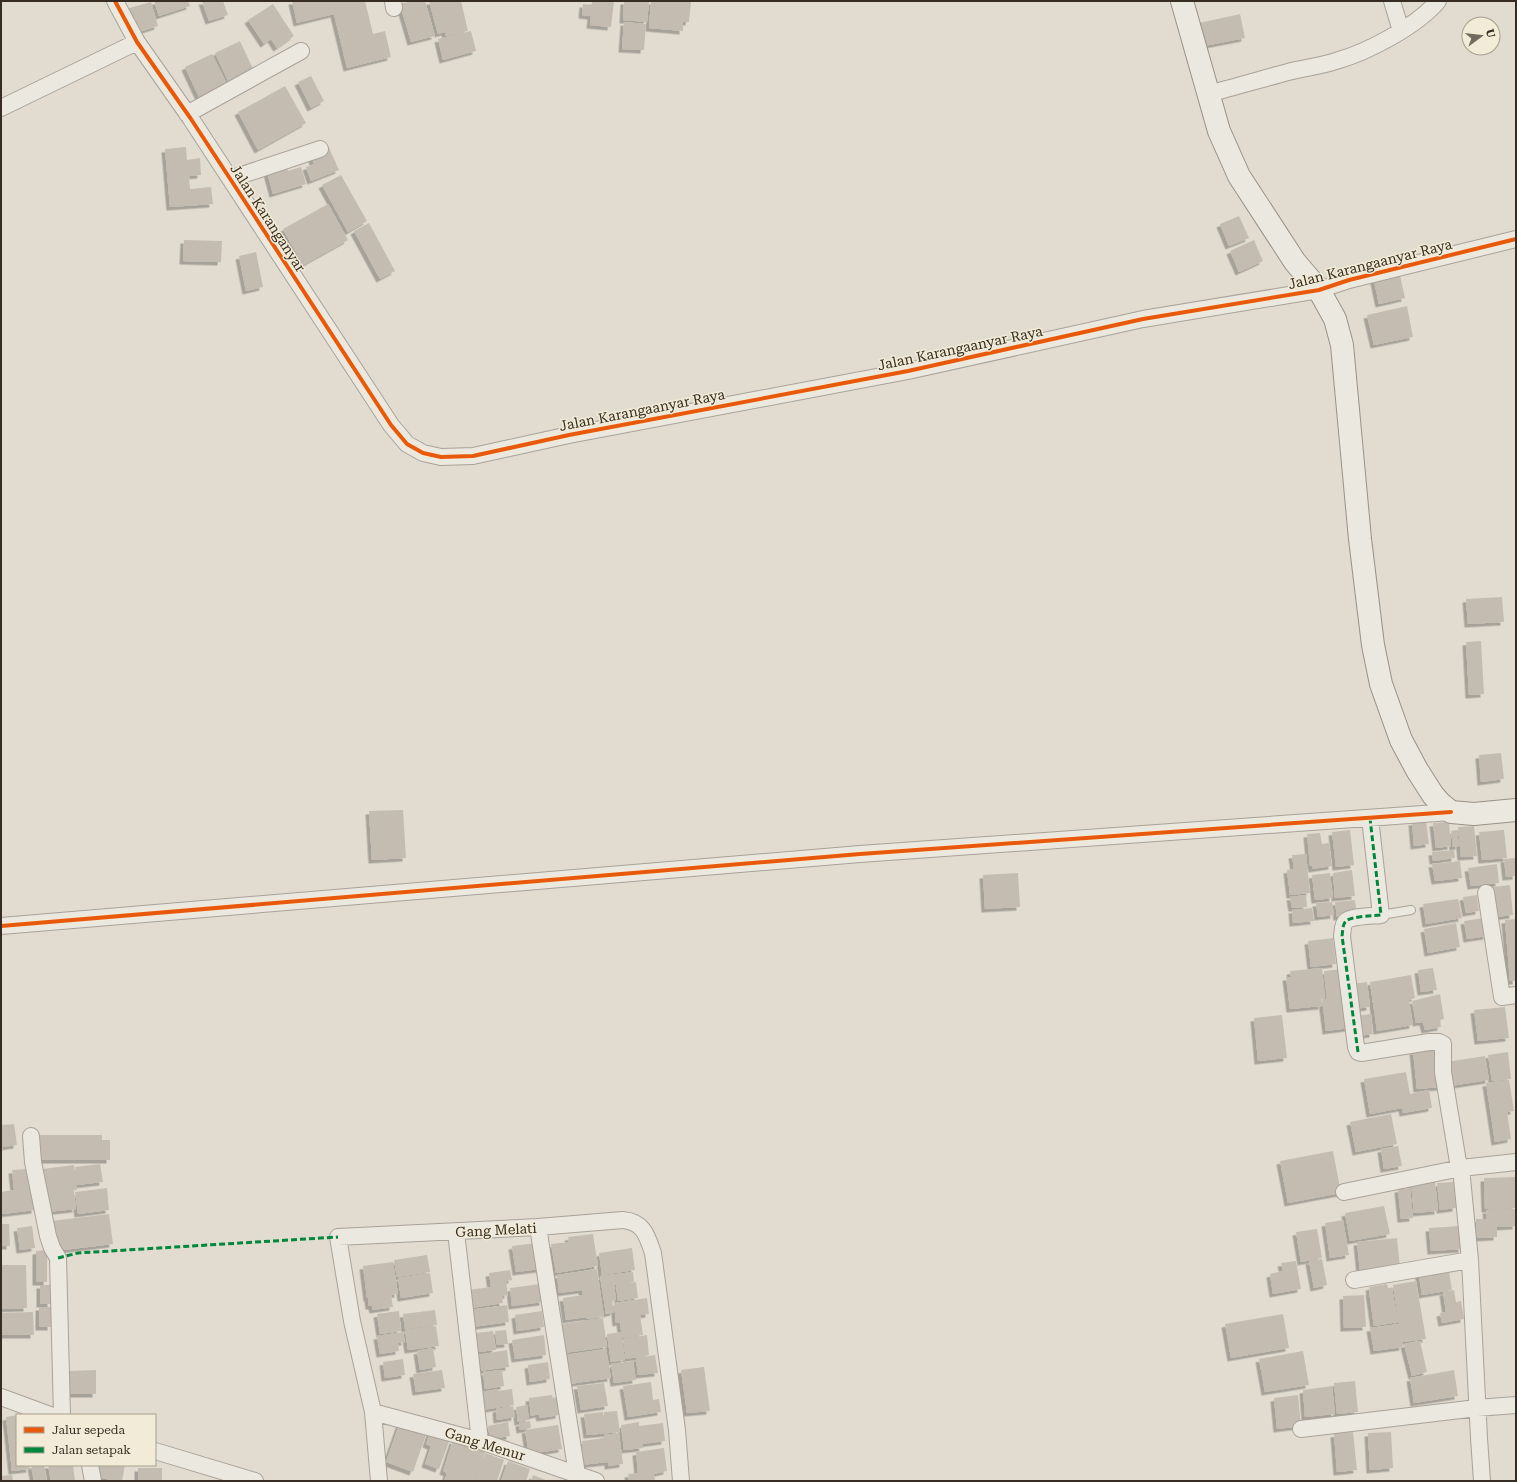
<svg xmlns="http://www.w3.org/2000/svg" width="1517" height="1482" font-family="'Roboto Serif',serif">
<defs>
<filter id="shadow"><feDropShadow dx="-3.5" dy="3.5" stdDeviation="0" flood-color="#0004"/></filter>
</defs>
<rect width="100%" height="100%" fill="#e2dcd0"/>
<path fill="#c5bcb1" filter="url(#shadow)" d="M 154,1 L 188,1 L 190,6 L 159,16 Z
M 202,1 L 223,1 L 228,15 L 209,21 Z
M 292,1 L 365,1 L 373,34 L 385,31 L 391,57 L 347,68 L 334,14 L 297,23 Z
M 412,1 L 425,1 L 435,36 L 411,42 L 400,4 Z
M 429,1 L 461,1 L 468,31 L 446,36 L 445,32 L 438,34 Z
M 592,1 L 614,1 L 611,27 L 590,25 L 591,16 L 582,15 L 583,4 L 592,5 Z
M 624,1 L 649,1 L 647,22 L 623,20 Z
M 651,1 L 691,2 L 689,22 L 683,22 L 683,31 L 649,28 Z
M 151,2 L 158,26 L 136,33 L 129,8 Z
M 273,4 L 294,36 L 277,48 L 271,39 L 264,44 L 248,20 Z
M 1240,14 L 1245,38 L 1204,46 L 1199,23 Z
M 624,22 L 646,24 L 644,50 L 622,49 Z
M 471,31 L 476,51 L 443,60 L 438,39 Z
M 240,41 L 254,71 L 229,83 L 215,53 Z
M 212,54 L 227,84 L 199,97 L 185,67 Z
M 311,76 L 324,101 L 311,108 L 298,82 Z
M 285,86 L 306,123 L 258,150 L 238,112 Z
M 186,147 L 187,160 L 200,158 L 201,175 L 189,176 L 190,189 L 211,187 L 213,204 L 170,207 L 165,149 Z
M 329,148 L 339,170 L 311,181 L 306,167 L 314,164 L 311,156 Z
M 286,163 L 288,171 L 301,167 L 306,184 L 273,194 L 266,168 Z
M 341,175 L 367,221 L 348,232 L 322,185 Z
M 328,204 L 348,240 L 303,265 L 283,229 Z
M 1239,216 L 1249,238 L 1229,246 L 1220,224 Z
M 369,223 L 395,271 L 380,279 L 354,231 Z
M 184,240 L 222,241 L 221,262 L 183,261 Z
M 1254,240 L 1263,261 L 1239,272 L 1230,251 Z
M 256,252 L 263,287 L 246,291 L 239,256 Z
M 1399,271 L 1405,298 L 1379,304 L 1373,276 Z
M 1407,306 L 1413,337 L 1374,345 L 1367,315 Z
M 1502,597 L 1504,622 L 1468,624 L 1466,599 Z
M 1481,641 L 1484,694 L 1469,695 L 1466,642 Z
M 1501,753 L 1504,779 L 1481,782 L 1479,755 Z
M 403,810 L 406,858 L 372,860 L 369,811 Z
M 1426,821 L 1429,844 L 1414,846 L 1412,822 Z
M 1449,822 L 1451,846 L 1436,848 L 1433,823 Z
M 1474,826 L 1477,856 L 1461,857 L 1458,827 Z
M 1350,830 L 1354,865 L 1336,867 L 1332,832 Z
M 1457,830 L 1459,846 L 1453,847 L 1451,831 Z
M 1504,830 L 1507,858 L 1482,860 L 1479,832 Z
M 1320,833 L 1322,844 L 1329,843 L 1332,866 L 1312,869 L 1312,866 L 1310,866 L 1307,834 Z
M 1454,850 L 1455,858 L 1433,861 L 1432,852 Z
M 1306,854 L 1310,893 L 1290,895 L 1287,870 L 1294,869 L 1292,855 Z
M 1516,858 L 1516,876 L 1506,877 L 1504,859 Z
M 1460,861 L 1462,878 L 1435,881 L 1432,864 Z
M 1497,864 L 1499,883 L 1471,886 L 1468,868 Z
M 1352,870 L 1355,896 L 1335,898 L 1333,873 Z
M 1018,873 L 1020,907 L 985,909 L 983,875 Z
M 1330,873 L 1333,898 L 1315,900 L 1312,875 Z
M 1510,885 L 1513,915 L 1496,917 L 1493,887 Z
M 1306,895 L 1307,907 L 1292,908 L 1290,897 Z
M 1477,895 L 1479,911 L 1466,913 L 1463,897 Z
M 1458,899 L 1462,918 L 1426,924 L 1423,904 Z
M 1355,900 L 1357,915 L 1337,917 L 1335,902 Z
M 1332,902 L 1334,915 L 1318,917 L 1316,903 Z
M 1312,908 L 1314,921 L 1293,923 L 1292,910 Z
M 1484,918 L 1487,936 L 1467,939 L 1464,921 Z
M 1516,919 L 1516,981 L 1510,981 L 1505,920 Z
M 1456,923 L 1460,947 L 1428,953 L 1424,929 Z
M 1333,938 L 1336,964 L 1311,967 L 1308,941 Z
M 1322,968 L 1325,998 L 1321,999 L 1322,1006 L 1290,1009 L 1286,977 L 1291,977 L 1290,971 Z
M 1433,968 L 1437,990 L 1421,992 L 1418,970 Z
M 1342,969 L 1349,1028 L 1326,1031 L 1322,999 L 1327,999 L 1324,971 Z
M 1411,975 L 1415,998 L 1409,1000 L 1413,1025 L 1377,1031 L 1370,982 Z
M 1367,982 L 1370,1007 L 1354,1009 L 1351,984 Z
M 1440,994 L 1444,1019 L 1440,1020 L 1441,1027 L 1425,1030 L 1423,1022 L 1416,1023 L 1412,1001 Z
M 1505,1007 L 1509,1038 L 1478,1041 L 1474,1010 Z
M 1371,1014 L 1373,1034 L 1358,1036 L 1355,1016 Z
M 1282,1015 L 1287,1058 L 1258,1061 L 1254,1018 Z
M 1437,1048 L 1441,1087 L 1417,1089 L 1413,1051 Z
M 1508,1052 L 1511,1079 L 1492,1081 L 1488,1055 Z
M 1485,1056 L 1489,1080 L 1450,1086 L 1446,1062 Z
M 1406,1072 L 1410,1094 L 1429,1090 L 1432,1108 L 1403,1113 L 1402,1108 L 1370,1114 L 1364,1079 Z
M 1509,1080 L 1514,1111 L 1507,1112 L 1511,1139 L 1495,1142 L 1486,1083 Z
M 1391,1114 L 1397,1144 L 1356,1152 L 1350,1122 Z
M 14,1124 L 17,1145 L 3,1147 L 3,1151 L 1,1151 L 1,1125 Z
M 37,1135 L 102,1135 L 102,1140 L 110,1140 L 110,1160 L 37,1160 Z
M 1398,1146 L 1402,1166 L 1384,1169 L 1381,1149 Z
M 1333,1151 L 1341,1193 L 1288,1203 L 1280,1161 Z
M 100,1164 L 103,1182 L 77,1185 L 75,1167 Z
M 74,1165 L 77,1190 L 46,1194 L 43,1169 Z
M 27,1169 L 29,1188 L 33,1188 L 35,1210 L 2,1214 L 1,1192 L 14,1190 L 12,1170 Z
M 1516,1177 L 1516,1208 L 1485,1209 L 1484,1178 Z
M 1435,1181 L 1438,1211 L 1414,1213 L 1411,1183 Z
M 1454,1182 L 1456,1208 L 1440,1210 L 1437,1183 Z
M 107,1188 L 109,1210 L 78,1214 L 75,1192 Z
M 1410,1188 L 1413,1218 L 1401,1219 L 1398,1189 Z
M 74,1191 L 76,1209 L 47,1212 L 45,1195 Z
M 1384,1206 L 1390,1234 L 1350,1241 L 1345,1213 Z
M 1516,1209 L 1516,1226 L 1497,1227 L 1497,1237 L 1476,1238 L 1476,1219 L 1487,1219 L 1486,1210 Z
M 109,1214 L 113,1244 L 55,1251 L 51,1221 Z
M 1343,1220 L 1349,1255 L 1330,1258 L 1325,1223 Z
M 1,1224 L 9,1224 L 10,1246 L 1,1246 Z
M 32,1226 L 35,1248 L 20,1250 L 17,1228 Z
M 1460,1226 L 1462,1249 L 1431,1251 L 1429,1228 Z
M 1317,1229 L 1322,1258 L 1301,1262 L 1296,1232 Z
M 593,1234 L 598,1266 L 556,1273 L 551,1244 L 569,1242 L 568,1237 Z
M 1397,1238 L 1400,1267 L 1360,1271 L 1357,1242 Z
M 536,1243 L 540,1269 L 516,1272 L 512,1246 Z
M 632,1248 L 635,1270 L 602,1275 L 599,1253 Z
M 47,1250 L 47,1282 L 36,1282 L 36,1251 Z
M 427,1255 L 430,1272 L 397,1277 L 394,1260 Z
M 1322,1259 L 1327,1285 L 1314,1288 L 1309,1261 Z
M 1296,1261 L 1301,1289 L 1273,1294 L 1270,1274 L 1283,1271 L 1281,1263 Z
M 393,1262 L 398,1294 L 391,1295 L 393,1307 L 373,1310 L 372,1306 L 369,1306 L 368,1298 L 367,1298 L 363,1266 Z
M 1,1265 L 26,1265 L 27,1308 L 1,1309 Z
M 1448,1265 L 1452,1290 L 1422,1295 L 1418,1270 Z
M 597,1269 L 604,1317 L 586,1319 L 586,1317 L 566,1320 L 563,1298 L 583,1295 L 582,1290 L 559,1293 L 557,1275 Z
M 510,1270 L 512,1280 L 506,1281 L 508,1295 L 502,1296 L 503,1303 L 471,1308 L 469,1290 L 491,1287 L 489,1273 Z
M 633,1272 L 634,1282 L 614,1285 L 616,1300 L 612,1301 L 614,1312 L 606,1314 L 600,1276 Z
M 430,1273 L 433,1293 L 401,1298 L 398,1278 Z
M 1416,1281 L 1426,1339 L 1402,1342 L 1403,1347 L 1374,1351 L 1370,1328 L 1399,1324 L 1393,1285 Z
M 636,1282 L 638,1298 L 618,1301 L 616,1285 Z
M 540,1284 L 543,1302 L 512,1306 L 510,1288 Z
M 1387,1284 L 1388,1288 L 1392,1288 L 1398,1322 L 1374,1326 L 1369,1291 L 1370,1291 L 1369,1287 Z
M 40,1285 L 51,1285 L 51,1304 L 40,1304 Z
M 1454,1290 L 1456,1302 L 1461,1301 L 1464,1319 L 1442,1323 L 1440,1313 L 1446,1312 L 1443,1292 Z
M 1364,1295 L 1366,1327 L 1344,1328 L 1343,1296 Z
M 647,1298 L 649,1314 L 640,1315 L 643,1335 L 622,1338 L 620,1322 L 616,1323 L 614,1303 Z
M 507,1305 L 509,1322 L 472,1327 L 469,1310 Z
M 39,1307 L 51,1307 L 51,1327 L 39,1327 Z
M 435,1310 L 437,1325 L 405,1329 L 403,1314 Z
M 399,1311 L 401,1331 L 380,1334 L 377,1314 Z
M 542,1311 L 544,1327 L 517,1331 L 515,1315 Z
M 33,1312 L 34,1335 L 1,1335 L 1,1313 Z
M 1283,1314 L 1289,1348 L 1231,1358 L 1225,1324 Z
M 603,1318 L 607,1347 L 564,1353 L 560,1324 Z
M 436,1326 L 439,1346 L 408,1350 L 405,1330 Z
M 506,1330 L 508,1344 L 497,1345 L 495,1331 Z
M 493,1331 L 496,1350 L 478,1352 L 475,1333 Z
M 403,1332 L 405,1342 L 398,1343 L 399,1351 L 380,1354 L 377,1336 Z
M 621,1332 L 625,1360 L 611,1362 L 607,1334 Z
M 544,1335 L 546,1355 L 515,1359 L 512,1340 Z
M 647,1335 L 649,1355 L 626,1359 L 623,1339 Z
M 1420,1341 L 1427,1372 L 1412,1376 L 1404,1344 Z
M 433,1348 L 436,1367 L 420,1370 L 417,1351 Z
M 606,1349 L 611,1378 L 569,1384 L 564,1355 Z
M 507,1350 L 509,1367 L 479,1371 L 477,1355 Z
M 1303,1351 L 1309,1385 L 1265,1392 L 1259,1359 Z
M 655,1355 L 658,1373 L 638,1375 L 636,1358 Z
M 403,1359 L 405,1375 L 385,1378 L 383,1362 Z
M 633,1361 L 636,1380 L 614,1383 L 611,1364 Z
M 548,1362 L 550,1379 L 530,1382 L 528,1365 Z
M 704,1367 L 710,1411 L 687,1413 L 681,1370 Z
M 96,1370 L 96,1394 L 68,1394 L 68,1371 Z
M 442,1370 L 445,1388 L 416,1392 L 413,1374 Z
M 502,1370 L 504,1386 L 485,1389 L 483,1372 Z
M 1454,1370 L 1458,1396 L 1414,1403 L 1410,1378 Z
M 1355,1381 L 1358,1412 L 1337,1414 L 1334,1383 Z
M 651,1382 L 653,1400 L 659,1399 L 661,1412 L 628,1417 L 623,1386 Z
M 604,1383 L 608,1406 L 581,1410 L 577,1386 Z
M 1332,1386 L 1335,1414 L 1305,1417 L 1303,1390 Z
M 498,1389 L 498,1391 L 512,1389 L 514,1405 L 482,1410 L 480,1392 Z
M 552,1395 L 553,1398 L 557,1397 L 559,1415 L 540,1418 L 539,1414 L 531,1416 L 529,1398 Z
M 1298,1395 L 1301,1426 L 1277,1429 L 1274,1398 Z
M 527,1405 L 529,1420 L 518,1422 L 516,1407 Z
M 513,1406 L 515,1417 L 497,1420 L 496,1409 Z
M 617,1411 L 620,1432 L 587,1435 L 584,1414 L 603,1412 L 605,1428 L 604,1412 Z
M 17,1415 L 17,1465 L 29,1465 L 30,1469 L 12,1471 L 6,1417 Z
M 530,1421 L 531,1428 L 520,1430 L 519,1423 Z
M 400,1422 L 427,1432 L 413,1472 L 386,1462 Z
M 508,1422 L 510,1436 L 490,1439 L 488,1426 Z
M 639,1422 L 639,1426 L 663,1423 L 665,1441 L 642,1444 L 643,1448 L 624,1450 L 621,1425 Z
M 558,1425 L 562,1449 L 529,1454 L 525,1430 Z
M 430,1432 L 450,1439 L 439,1469 L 425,1464 L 431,1446 L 426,1444 Z
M 1353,1432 L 1357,1470 L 1337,1472 L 1334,1434 Z
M 1391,1432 L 1393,1468 L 1370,1470 L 1368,1433 Z
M 619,1433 L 623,1464 L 608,1466 L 608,1462 L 581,1465 L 578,1449 L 583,1448 L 582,1441 L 604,1438 L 604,1435 Z
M 453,1440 L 485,1452 L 474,1481 L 444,1481 L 447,1473 L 443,1471 Z
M 664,1448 L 667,1471 L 654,1474 L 655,1481 L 629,1481 L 628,1474 L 638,1473 L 636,1452 Z
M 485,1453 L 504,1460 L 497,1481 L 475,1481 Z
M 508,1461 L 530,1469 L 526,1481 L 501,1481 Z
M 31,1465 L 44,1465 L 47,1481 L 34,1481 Z
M 48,1465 L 73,1465 L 75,1481 L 51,1481 Z
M 97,1465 L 125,1465 L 122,1481 L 114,1481 L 95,1476 Z
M 138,1468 L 162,1468 L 162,1481 L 138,1481 Z
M 12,1475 L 13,1481 L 1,1481 L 1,1476 Z
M 533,1475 L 548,1481 L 531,1481 Z"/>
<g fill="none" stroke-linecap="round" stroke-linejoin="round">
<g stroke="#a8a298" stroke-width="10">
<path id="lane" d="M 1381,915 L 1411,910"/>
</g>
<g stroke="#a8a298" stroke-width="18">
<path id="street" d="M 115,1 L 137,42 L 191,119 L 391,425 L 407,444 L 423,453 L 441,457 L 473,456 L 569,435 L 908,371 L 1143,319 L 1319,290 L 1349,280 L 1516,239
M 393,1 L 394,8
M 1392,1 L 1401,31
M 1208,94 C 1235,87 1262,79 1288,72 C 1304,68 1321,66 1336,61 C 1368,52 1417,26 1438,1
M 1,108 L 137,42
M 187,114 L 301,51
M 230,179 L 320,149
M 1370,818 L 1381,915 C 1373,916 1352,916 1346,921 C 1342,925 1343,931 1342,936 L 1356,1047 L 1358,1052 L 1361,1053 L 1429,1042 L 1439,1042 L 1443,1044 L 1443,1072 L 1459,1168
M 1486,893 L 1502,997 L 1516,995
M 1,926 L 860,854 L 1451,812
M 31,1136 L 33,1162 L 48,1236 L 52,1248 L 58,1258 L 62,1415
M 1461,1168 L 1470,1260 L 1479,1438 L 1482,1481
M 1344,1192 L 1461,1168 L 1516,1162
M 538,1227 L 577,1474
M 456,1232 L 480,1441
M 1354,1280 L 1470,1260
M 1,1397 L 50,1415
M 373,1412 L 480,1441 L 596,1481
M 1301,1429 L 1477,1408 L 1516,1405
M 155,1451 L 255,1481
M 90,1465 L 93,1481
M 379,1481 L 373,1412 L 352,1321 L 338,1237 L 538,1227 L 623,1220 C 644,1222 647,1236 653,1253 L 677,1430 L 681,1481"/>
</g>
<g stroke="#979188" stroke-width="24">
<path id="secondary" d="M 1182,1 L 1219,131 L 1239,176 L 1295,262 L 1319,290 L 1335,319 L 1342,345 L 1360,539 L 1373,645 L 1381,684 L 1401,740 L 1417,770 L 1433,795 L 1440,803 L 1451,812 L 1474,814 L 1516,810"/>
</g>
<use href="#lane" stroke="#ebe8e0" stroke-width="8"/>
<use href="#street" stroke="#ebe8e0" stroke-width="16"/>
<use href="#secondary" stroke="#ebe8e0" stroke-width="22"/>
<path stroke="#00873e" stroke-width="3" stroke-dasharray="6 3" stroke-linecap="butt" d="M 1358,1052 L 1342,936 C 1343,931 1342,925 1346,921 C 1352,916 1373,916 1381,915 L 1370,818
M 58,1258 L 78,1253 L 338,1237"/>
<g stroke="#f2ebd7" stroke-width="6">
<path id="cycleway" d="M 115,1 L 137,42 L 191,119 L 391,425 L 407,444 L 423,453 L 441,457 L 473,456 L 569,435 L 908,371 L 1143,319 L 1319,290 L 1349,280 L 1516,239
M 1,926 L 860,854 L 1451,812"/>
</g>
<use href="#cycleway" stroke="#e8590c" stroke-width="4"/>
</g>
<g text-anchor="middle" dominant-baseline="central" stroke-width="3" stroke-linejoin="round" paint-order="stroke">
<g font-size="14" fill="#362c21" stroke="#f2ebd7">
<text transform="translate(268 218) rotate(57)">Jalan Karanganyar</text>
<text transform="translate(1370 264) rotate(-14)">Jalan Karangaanyar Raya</text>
<text transform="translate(960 348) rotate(-12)">Jalan Karangaanyar Raya</text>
<text transform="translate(642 410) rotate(-11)">Jalan Karangaanyar Raya</text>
<text transform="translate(496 1230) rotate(-3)">Gang Melati</text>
<text transform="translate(485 1444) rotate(17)">Gang Menur</text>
</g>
</g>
<rect width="1517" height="1482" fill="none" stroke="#362c21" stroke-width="4"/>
<rect x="16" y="1414" width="140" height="52" fill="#f2ebd7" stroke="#a79f8e"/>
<rect x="24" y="1427" width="20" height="6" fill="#e8590c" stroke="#a79f8e"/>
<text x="52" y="1434" font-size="12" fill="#362c21">Jalur sepeda</text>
<rect x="24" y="1447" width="20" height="6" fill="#00873e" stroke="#a79f8e"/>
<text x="52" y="1454" font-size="12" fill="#362c21">Jalan setapak</text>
<g transform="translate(1481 36) rotate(75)"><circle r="19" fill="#f2ebd7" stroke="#a79f8e"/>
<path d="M0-3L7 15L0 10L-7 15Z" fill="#726a5e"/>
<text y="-6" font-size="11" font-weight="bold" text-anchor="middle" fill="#362c21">U</text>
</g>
</svg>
